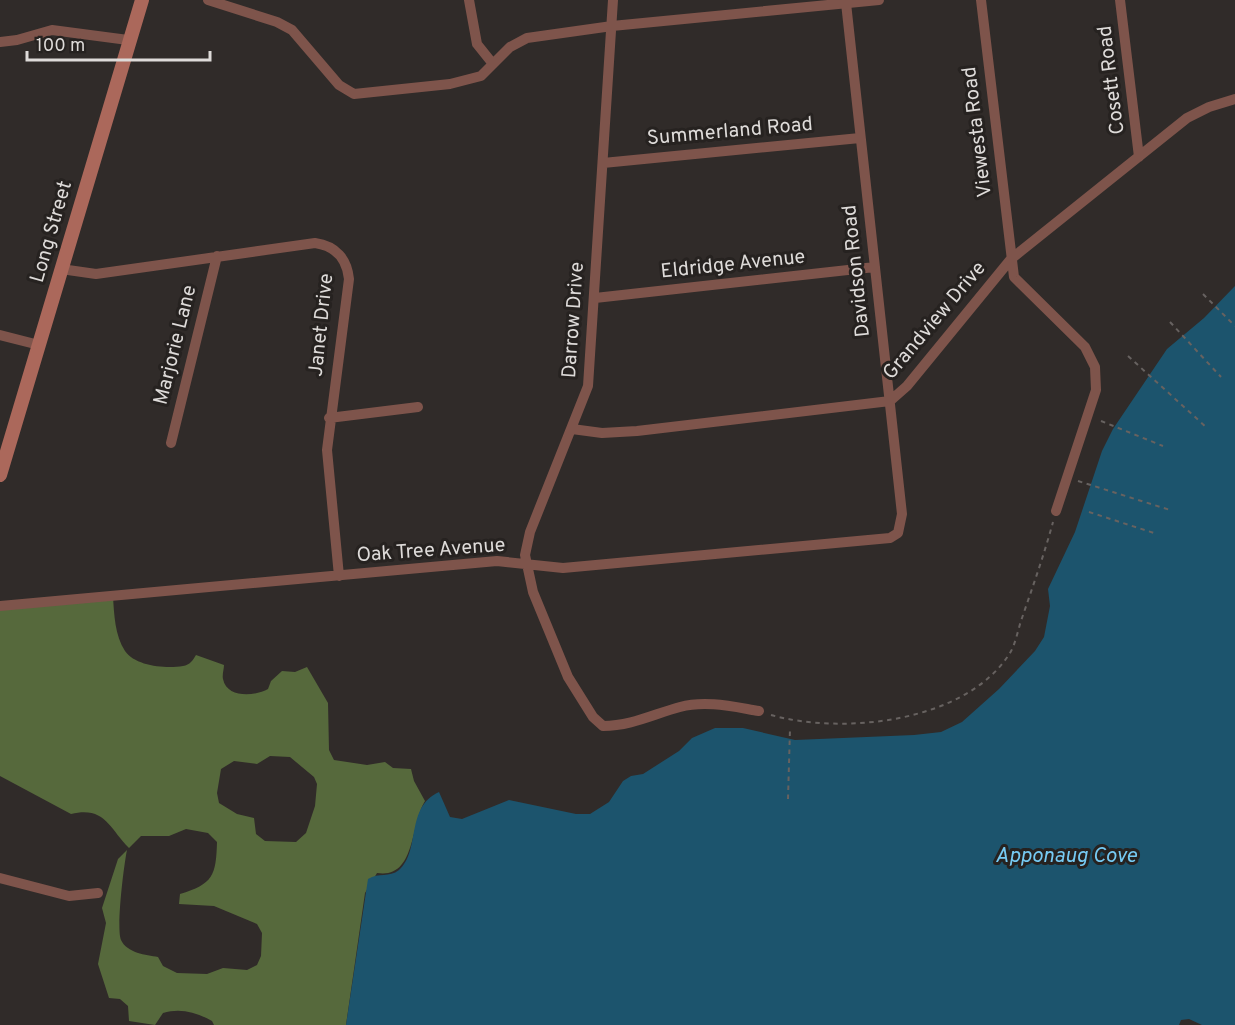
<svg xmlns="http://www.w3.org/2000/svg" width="1235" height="1025" font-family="Overpass,sans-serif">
<rect width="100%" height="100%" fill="#302b29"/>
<path fill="#56693c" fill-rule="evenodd" d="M 113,596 C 114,614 115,636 125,651 C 135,666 166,669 183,666 C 190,665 193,660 196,655 L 224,665 C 224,669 222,675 223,679 C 227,699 256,696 268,689 L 271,681 L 282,671 L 295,672 L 307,667 L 328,703 L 329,750 L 334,760 L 367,765 L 385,762 L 393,768 L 411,769 L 414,781 L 425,801 C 410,825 416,879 377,873 L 365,893 L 346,1025 L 214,1025 L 212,1021 C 196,1012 180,1008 163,1013 L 155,1025 L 129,1021 L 128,1006 L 120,999 L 109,998 L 98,964 L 106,923 L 102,908 L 118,859 L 127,850 C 124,864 116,928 121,940 C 127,953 146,955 158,957 L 163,966 L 177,973 L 207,974 L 223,968 L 247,970 L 257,965 L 261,956 L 262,933 L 257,924 L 214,906 L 179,904 L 180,894 C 213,884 216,876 217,842 L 208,833 L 186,829 L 169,836 L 141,836 L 129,848 C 109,828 105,806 71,814 L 0,776 L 0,605 ZM 270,756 L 290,757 L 314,777 L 317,784 L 315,806 L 306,833 L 296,842 L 265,841 L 256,834 L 254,818 L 237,814 L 219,803 L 217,793 L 221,769 L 234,761 L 257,764 Z"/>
<path fill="#1c546d" d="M 1235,286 L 1235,1025 L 1202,1025 L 1189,1019 L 1181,1020 L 1179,1025 L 346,1025 L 368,879 C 379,872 389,878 399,870 C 421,851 405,807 439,792 L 450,817 L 462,819 L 509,800 L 576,814 L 590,814 L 609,802 L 623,781 L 631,776 L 643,774 L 679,751 L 692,738 L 715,728 L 743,728 L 795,740 L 914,735 L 941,732 L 962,722 L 999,689 L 1035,651 L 1044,637 L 1050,606 L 1048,589 L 1075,532 L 1102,451 L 1113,429 L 1167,349 L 1204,318 Z"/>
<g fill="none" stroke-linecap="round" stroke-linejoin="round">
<path stroke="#676260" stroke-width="2" stroke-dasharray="4.5 4.5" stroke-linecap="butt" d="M 1203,294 L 1235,326
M 1170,322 L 1221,377
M 1128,356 L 1206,427
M 1101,421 L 1163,446
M 1078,481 L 1170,510
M 1089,512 L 1157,534
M 771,715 C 842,735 966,723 1010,653 C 1016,643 1018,629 1022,618 C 1033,586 1044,555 1053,522
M 788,799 L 790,729"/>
<path stroke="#7e544b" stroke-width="10" d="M 208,0 L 277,22 L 292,30 L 339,85 L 354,94 L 450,84 L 481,76 L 510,47 L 527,38 L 612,26 L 879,0
M 469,0 L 477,44 L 493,64
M 613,0 L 588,386 L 530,532 L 525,555 L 533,592 L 568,677 L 593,717 L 603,726 C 631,726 654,714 680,707 C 706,700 734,707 759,711
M 981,0 L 1014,277 L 1085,347 L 1095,367 L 1096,390 L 1056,511
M 1120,0 L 1139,157
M 0,42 L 17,40 L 52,30 L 128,40
M 603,163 L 860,138
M 61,269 L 96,274 L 315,243 C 336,246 347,259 349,279 L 327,450 L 339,576
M 595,298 L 875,267
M 0,335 L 39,345
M 329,418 L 418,407
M 572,429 L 602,433 L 637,431 L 890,401 L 907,386 L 1011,259 L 1187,118 L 1209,107 L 1235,99
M 171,443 L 217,256
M 0,606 L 497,561 L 563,568 L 890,538 L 898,533 L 902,514 L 846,3
M 0,878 L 69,896 L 98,893"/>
<path stroke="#ab685b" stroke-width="14" d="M 0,475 L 142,0"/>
</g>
<g text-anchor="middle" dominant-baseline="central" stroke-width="6" stroke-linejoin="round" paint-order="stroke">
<g font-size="20" fill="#dedbd9" stroke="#262220">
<text transform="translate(1112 80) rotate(-97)">Cosett Road</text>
<text transform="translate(730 132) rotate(-5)">Summerland Road</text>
<text transform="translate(978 132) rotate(-97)">Viewesta Road</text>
<text transform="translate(52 232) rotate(-74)">Long Street</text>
<text transform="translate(733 265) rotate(-6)">Eldridge Avenue</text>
<text transform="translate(857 271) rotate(-96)">Davidson Road</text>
<text transform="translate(574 320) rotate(-86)">Darrow Drive</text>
<text transform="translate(935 321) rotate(-50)">Grandview Drive</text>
<text transform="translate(322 325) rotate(-84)">Janet Drive</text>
<text transform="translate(176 345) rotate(-76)">Marjorie Lane</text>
<text transform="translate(431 551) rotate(-4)">Oak Tree Avenue</text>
</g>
<g font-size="21" font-style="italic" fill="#76caf3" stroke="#262220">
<text x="1066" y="856">Apponaug Cove</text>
</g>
</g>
<path d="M27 51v9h183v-9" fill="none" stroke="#dedbd9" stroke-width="3"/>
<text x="36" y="51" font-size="18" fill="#dedbd9" stroke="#262220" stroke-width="4.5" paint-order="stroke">100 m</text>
</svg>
